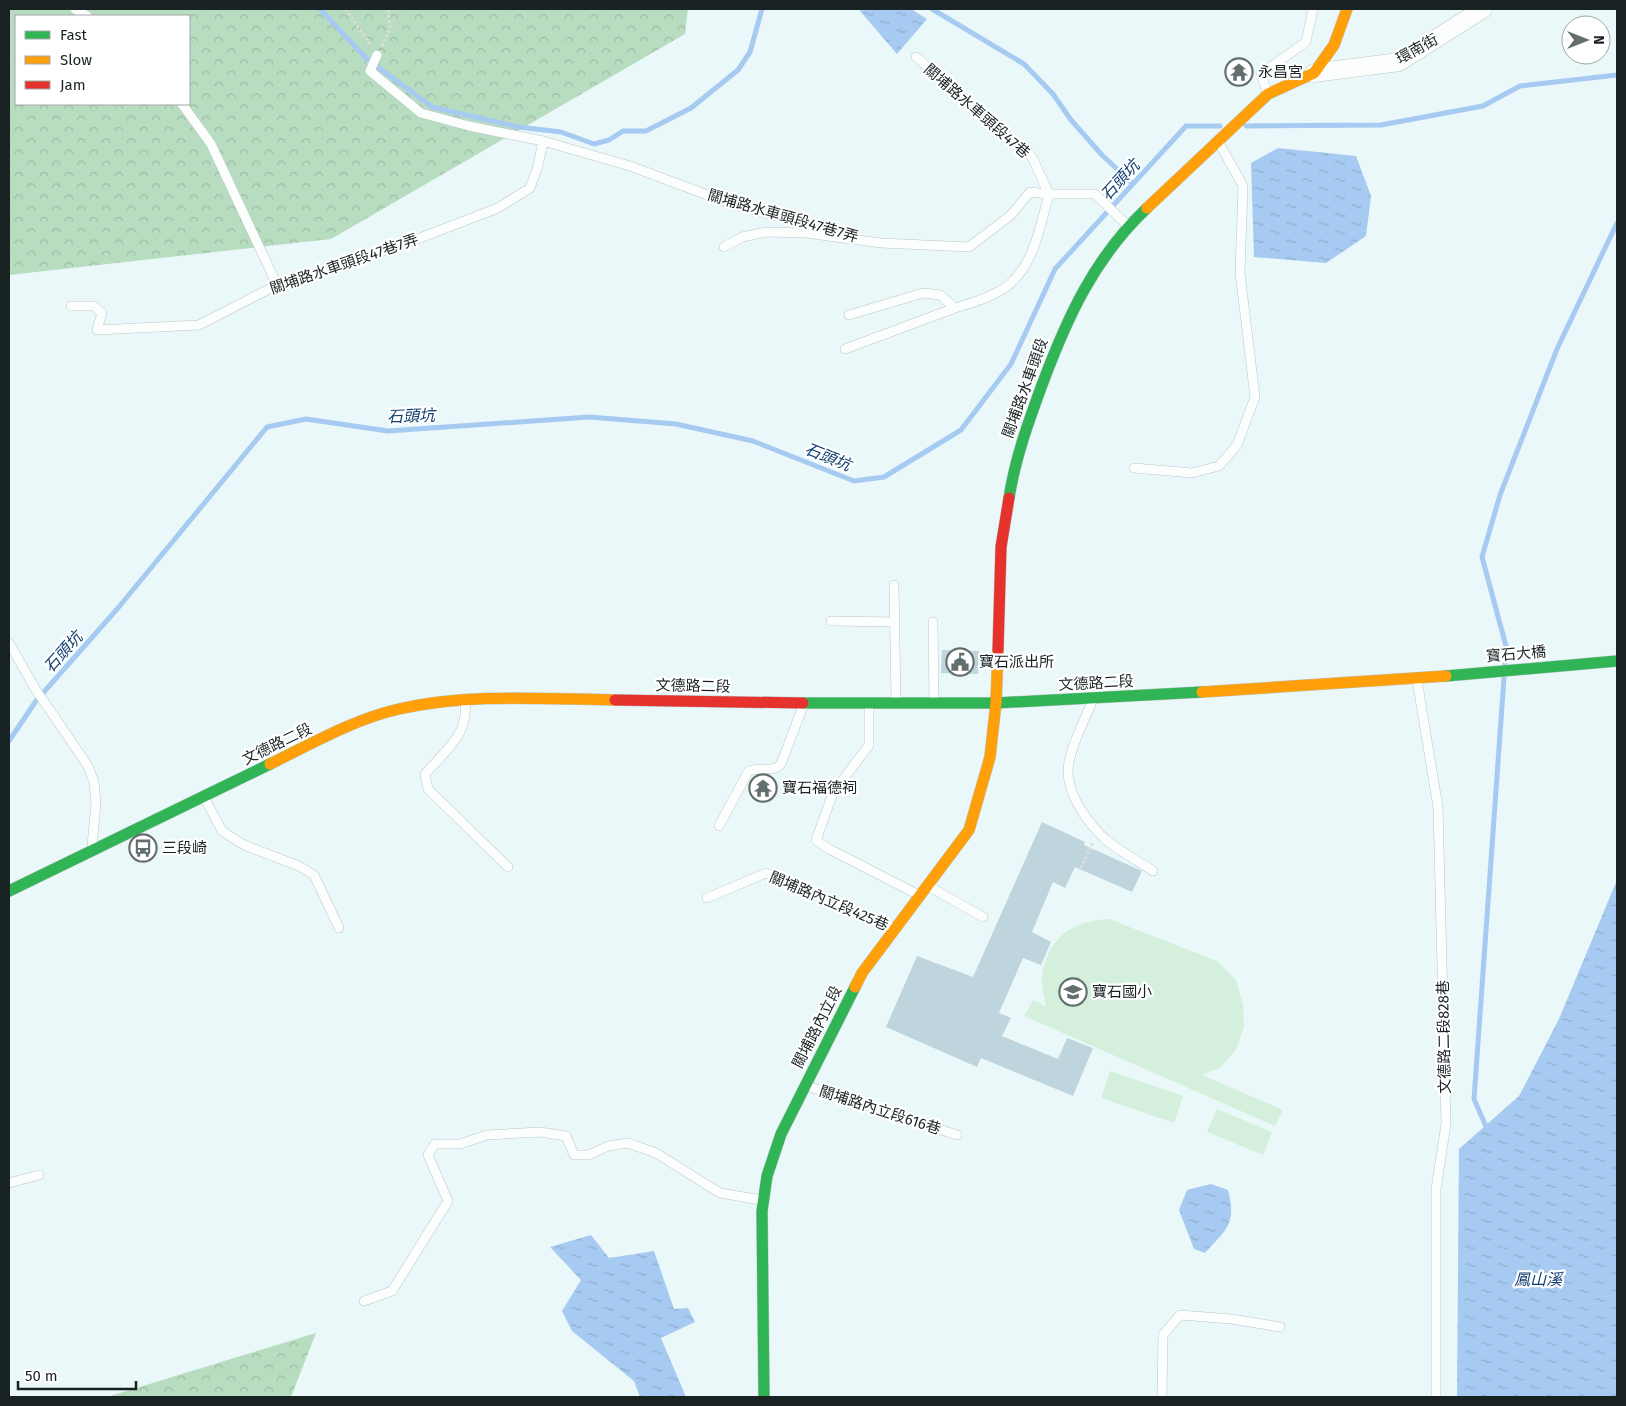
<svg xmlns="http://www.w3.org/2000/svg" width="1626" height="1406" font-family="'Fira Sans','Noto Sans TC',sans-serif">
<defs>
<pattern id="forest-crowns" width="20" height="18" patternUnits="userSpaceOnUse" patternTransform="scale(1.25)"><rect width="20" height="18" fill="#b7dcc0"/><path d="M2 6a3 3 0 1 1 6 0M12 15a3 3 0 1 1 6 0" fill="none" stroke="#9dbca5"/></pattern>
<pattern id="water-ripples" width="26" height="14" patternUnits="userSpaceOnUse" patternTransform="scale(1.25)"><rect width="26" height="14" fill="#a6caf1"/><path d="M2 4q2-2 4 0t4 0M15 11q2-2 4 0t4 0" fill="none" stroke="#8eadce"/></pattern>
</defs>
<rect width="100%" height="100%" fill="#eaf8f9"/>
<path fill="#d4f0dc" d="M 1109,919 L 1217,961 L 1236,980 L 1243,1006 L 1244,1027 L 1236,1050 L 1221,1067 L 1202,1075 L 1283,1110 L 1275,1126 L 1024,1016 L 1033,1000 L 1046,1006 C 1045,998 1041,987 1042,979 C 1046,939 1071,921 1109,919 Z
M 1110,1071 L 1183,1096 L 1174,1123 L 1101,1098 Z
M 1217,1109 L 1272,1132 L 1263,1155 L 1207,1132 Z"/>
<path fill="url(#forest-crowns)" fill-rule="evenodd" d="M 9,9 L 688,9 L 685,34 L 331,239 L 9,275 ZM 16,16 L 189,16 L 189,104 L 16,104 Z
M 316,1333 L 291,1397 L 107,1397 Z"/>
<path fill="url(#water-ripples)" d="M 861,9 L 911,9 L 927,19 L 897,54 L 860,11 Z
M 1278,148 L 1356,156 L 1371,196 L 1366,236 L 1326,263 L 1254,257 L 1251,163 Z
M 1617,880 L 1617,1397 L 1457,1397 L 1459,1149 L 1519,1096 L 1559,1019 Z
M 1211,1184 L 1228,1190 C 1237,1225 1226,1229 1205,1253 L 1194,1249 L 1179,1210 L 1187,1190 Z
M 591,1235 L 609,1258 L 654,1251 L 674,1309 L 688,1308 L 695,1322 L 661,1338 L 686,1397 L 640,1397 L 634,1381 L 572,1331 L 562,1311 L 581,1280 L 550,1247 Z"/>
<g fill="none" stroke-linecap="round" stroke-linejoin="round">
<path stroke="#a6caf1" stroke-width="5" d="M 320,9 L 367,59 L 432,107 L 518,127 L 561,132 L 594,144 L 609,140 L 623,131 L 646,131 L 691,108 L 738,70 L 750,52 L 762,9
M 932,9 L 1024,64 L 1053,94 L 1071,120 L 1102,155 L 1133,184
M 1246,126 L 1381,125 L 1483,106 L 1520,86 L 1617,75
M 1505,665 L 1506,646 L 1482,557 L 1500,495 L 1557,349 L 1617,223
M 9,741 L 36,701 L 118,608 L 267,427 L 306,419 L 388,431 L 589,417 L 676,424 L 753,441 L 854,481 L 884,477 L 961,430 L 1011,364 L 1055,269 L 1186,126 L 1220,126
M 1488,1131 L 1474,1099 L 1504,678"/>
</g>
<path fill="#bfd5dd" d="M 1239,61 L 1250,77 L 1239,84 L 1229,68 Z
M 942,650 L 979,651 L 978,674 L 941,673 Z
M 1042,822 L 1085,842 L 1084,845 L 1142,871 L 1132,892 L 1075,867 L 1065,888 L 1053,882 L 1032,932 L 1051,942 L 1041,965 L 1023,958 L 999,1013 L 1011,1018 L 1002,1036 L 1058,1059 L 1067,1038 L 1093,1048 L 1073,1096 L 981,1058 L 977,1067 L 886,1027 L 917,956 L 973,977 Z"/>
<g fill="none" stroke-linecap="round" stroke-linejoin="round">
<g stroke="#bcc7c8" stroke-width="10">
<path id="lane" d="M 75,9 L 87,16
M 377,55 L 370,71 L 421,113 L 469,126 L 543,141 L 630,166 L 737,206 L 839,232
M 916,57 L 1032,157 L 1049,194 L 1095,194 L 1128,226
M 1267,92 L 1261,74 L 1306,42 L 1313,9
M 182,104 L 211,144 L 277,285
M 724,247 L 742,237 L 766,232 L 806,233 L 881,243 L 969,247 L 1011,215 L 1030,192 L 1049,194 C 1039,230 1033,275 996,293 C 983,300 969,304 955,308 L 940,295 L 923,293 L 849,315
M 71,306 L 94,306 L 102,313 L 97,330 L 199,325 L 277,285 L 399,246 L 498,208 L 530,188 L 538,166 L 543,141
M 845,349 L 955,308
M 1134,468 L 1192,473 L 1219,466 L 1237,445 L 1255,397 L 1240,273 L 1243,186 L 1219,143
M 894,585 L 896,701
M 831,621 L 895,622
M 933,622 L 934,701
M 9,643 L 36,690 L 88,766 L 94,782 L 96,803 L 92,846
M 1417,680 L 1438,807 L 1446,1124 L 1436,1189 L 1436,1397
M 465,701 C 469,735 446,750 425,774 L 428,789 L 508,867
M 1092,701 C 1085,720 1073,741 1069,762 C 1063,789 1086,821 1105,839 C 1119,851 1138,861 1153,871
M 869,703 L 869,745 L 833,793 L 816,840 L 829,849 L 917,894
M 205,799 L 222,831 L 244,845 L 299,866 L 314,875 L 339,928
M 719,826 L 748,772 C 758,765 773,774 781,764 L 803,706
M 928,886 L 983,917
M 707,898 L 766,873 L 894,928
M 807,1086 L 957,1135
M 9,1183 L 39,1175
M 364,1301 L 392,1291 L 448,1201 L 428,1155 L 435,1144 L 460,1144 L 487,1135 L 540,1132 L 566,1136 L 574,1155 L 589,1155 L 608,1146 L 628,1143 L 656,1153 L 720,1193 L 761,1200
M 1162,1397 L 1163,1335 L 1180,1315 L 1232,1319 L 1280,1327"/>
</g>
<g stroke="#bcc7c8" stroke-width="19">
<path id="street" d="M 1314,73 L 1399,62 L 1483,9"/>
</g>
<g stroke="#bcc7c8" stroke-width="12">
<path id="fast" d="M 1009,498 C 1015,459 1028,423 1042,385 C 1067,318 1094,258 1147,208
M 1446,676 L 1617,661
M 803,703 L 996,703 L 1202,692
M 9,891 L 270,764
M 764,1397 L 762,1211 L 767,1176 L 781,1134 L 855,987"/>
</g>
<g stroke="#bcc7c8" stroke-width="12">
<path id="slow" d="M 1147,208 L 1268,94 L 1314,73 L 1334,45 L 1347,9
M 1202,692 L 1446,676
M 270,764 C 311,744 354,719 399,709 C 470,693 543,699 615,700
M 855,987 L 862,973 L 969,830 L 990,757 L 996,703 L 998,650"/>
</g>
<g stroke="#bcc7c8" stroke-width="12">
<path id="jam" d="M 998,650 L 1001,547 L 1009,498
M 615,700 L 803,703"/>
</g>
<path stroke="#dbdedf" stroke-width="3" stroke-dasharray="2.5 2.5" stroke-linecap="butt" d="M 346,9 L 371,46
M 382,46 L 390,29 L 388,9
M 1081,868 L 1093,842"/>
<use href="#lane" stroke="#fcfefe" stroke-width="9"/>
<use href="#street" stroke="#fcfefe" stroke-width="18"/>
<use href="#fast" stroke="#30b455" stroke-width="11"/>
<use href="#slow" stroke="#ff9f0a" stroke-width="11"/>
<use href="#jam" stroke="#e5322d" stroke-width="11"/>
</g>
<defs>
<g id="temple-ring" transform="scale(1.4375)"><circle r="9.5" fill="#fff" stroke="#636e6f" stroke-width="1.5"/><path d="M0-6L5-2H3V0L6.5 2.5H4V6H1.5V3h-3V6H-4V2.5H-6.5L-3 0V-2H-5Z" fill="#636e6f"/></g>
<g id="civic-ring" transform="scale(1.4375)"><circle r="9.5" fill="#fff" stroke="#636e6f" stroke-width="1.5"/><path d="M-.6-6.5H3V-4.5H.6V-3L4-1V1h2V6H-6V1h2V-1L-.6-3ZM-1.2 2.5V6h2.4V2.5Z" fill="#636e6f"/></g>
<g id="bus-ring" transform="scale(1.4375)"><circle r="9.5" fill="#fff" stroke="#636e6f" stroke-width="1.5"/><path d="M-5-6H5V4H4V6H2V4H-2V6H-4V4H-5ZM-3.5-4V0h7V-4ZM-3.5 1.2v1.5H-2V1.2ZM2 1.2v1.5H3.5V1.2Z" fill="#636e6f"/></g>
<g id="school-ring" transform="scale(1.4375)"><circle r="9.5" fill="#fff" stroke="#636e6f" stroke-width="1.5"/><path d="M0-5L7-2L0 1L-7-2ZM-4 1L0 2.5L4 1V4Q0 6-4 4Z" fill="#636e6f"/></g>
</defs>
<g fill-rule="evenodd">
<use href="#temple-ring" x="1239" y="72"/>
<use href="#civic-ring" x="960" y="662"/>
<use href="#temple-ring" x="763" y="788"/>
<use href="#bus-ring" x="143" y="848"/>
<use href="#school-ring" x="1073" y="992"/>
</g>
<g text-anchor="middle" dominant-baseline="central" stroke-width="4.5" stroke-linejoin="round" paint-order="stroke">
<g font-size="15" fill="#1a2324" stroke="#fff">
<text transform="translate(1417 49) rotate(-29)">環南街</text>
<text transform="translate(977 111) rotate(41)">關埔路水車頭段47巷</text>
<text transform="translate(783 216) rotate(16)">關埔路水車頭段47巷7弄</text>
<text transform="translate(344 264) rotate(-19)">關埔路水車頭段47巷7弄</text>
<text transform="translate(1025 388) rotate(-70)">關埔路水車頭段</text>
<text transform="translate(1516 654) rotate(-5)">寶石大橋</text>
<text transform="translate(1096 683) rotate(-3)">文德路二段</text>
<text transform="translate(693 686) rotate(1)">文德路二段</text>
<text transform="translate(277 744) rotate(-26)">文德路二段</text>
<text transform="translate(829 901) rotate(23)">關埔路內立段425巷</text>
<text transform="translate(817 1027) rotate(-63)">關埔路內立段</text>
<text transform="translate(1444 1037) rotate(-91)">文德路二段828巷</text>
<text transform="translate(880 1110) rotate(18)">關埔路內立段616巷</text>
</g>
<g font-size="15" fill="#1a2324" stroke="#fff" text-anchor="start">
<text x="1258" y="72">永昌宮</text>
<text x="979" y="662">寶石派出所</text>
<text x="782" y="788">寶石福德祠</text>
<text x="162" y="848">三段崎</text>
<text x="1092" y="992">寶石國小</text>
</g>
<g font-size="16" font-style="italic" fill="#103e70" stroke="#fff">
<text transform="translate(1120 180) rotate(-47)">石頭坑</text>
<text transform="translate(411 416) rotate(-2)">石頭坑</text>
<text transform="translate(828 457) rotate(22)">石頭坑</text>
<text transform="translate(63 652) rotate(-48)">石頭坑</text>
<text x="1538" y="1279">鳳山溪</text>
</g>
</g>
<rect width="1626" height="1406" fill="none" stroke="#1a2324" stroke-width="20"/>
<rect x="15" y="15" width="175" height="90" fill="#ffffff" stroke="#a3a7a7"/>
<rect x="25" y="31" width="25" height="8" fill="#30b455" stroke="#a3a7a7"/>
<text x="60" y="40" font-size="15" fill="#1a2324">Fast</text>
<rect x="25" y="56" width="25" height="8" fill="#ff9f0a" stroke="#a3a7a7"/>
<text x="60" y="65" font-size="15" fill="#1a2324">Slow</text>
<rect x="25" y="81" width="25" height="8" fill="#e5322d" stroke="#a3a7a7"/>
<text x="60" y="90" font-size="15" fill="#1a2324">Jam</text>
<g transform="translate(1586 40) rotate(90)"><circle r="24" fill="#ffffff" stroke="#a3a7a7"/>
<path d="M0-4L9 19L0 12L-9 19Z" fill="#636e6f"/>
<text y="-8" font-size="14" font-weight="bold" text-anchor="middle" fill="#1a2324">N</text>
</g>
<path d="M18 1381v8h118v-8" fill="none" stroke="#1a2324" stroke-width="2.5"/>
<text x="25" y="1381" font-size="15" fill="#1a2324" stroke="#ffffff" stroke-width="4" paint-order="stroke">50 m</text>
</svg>
